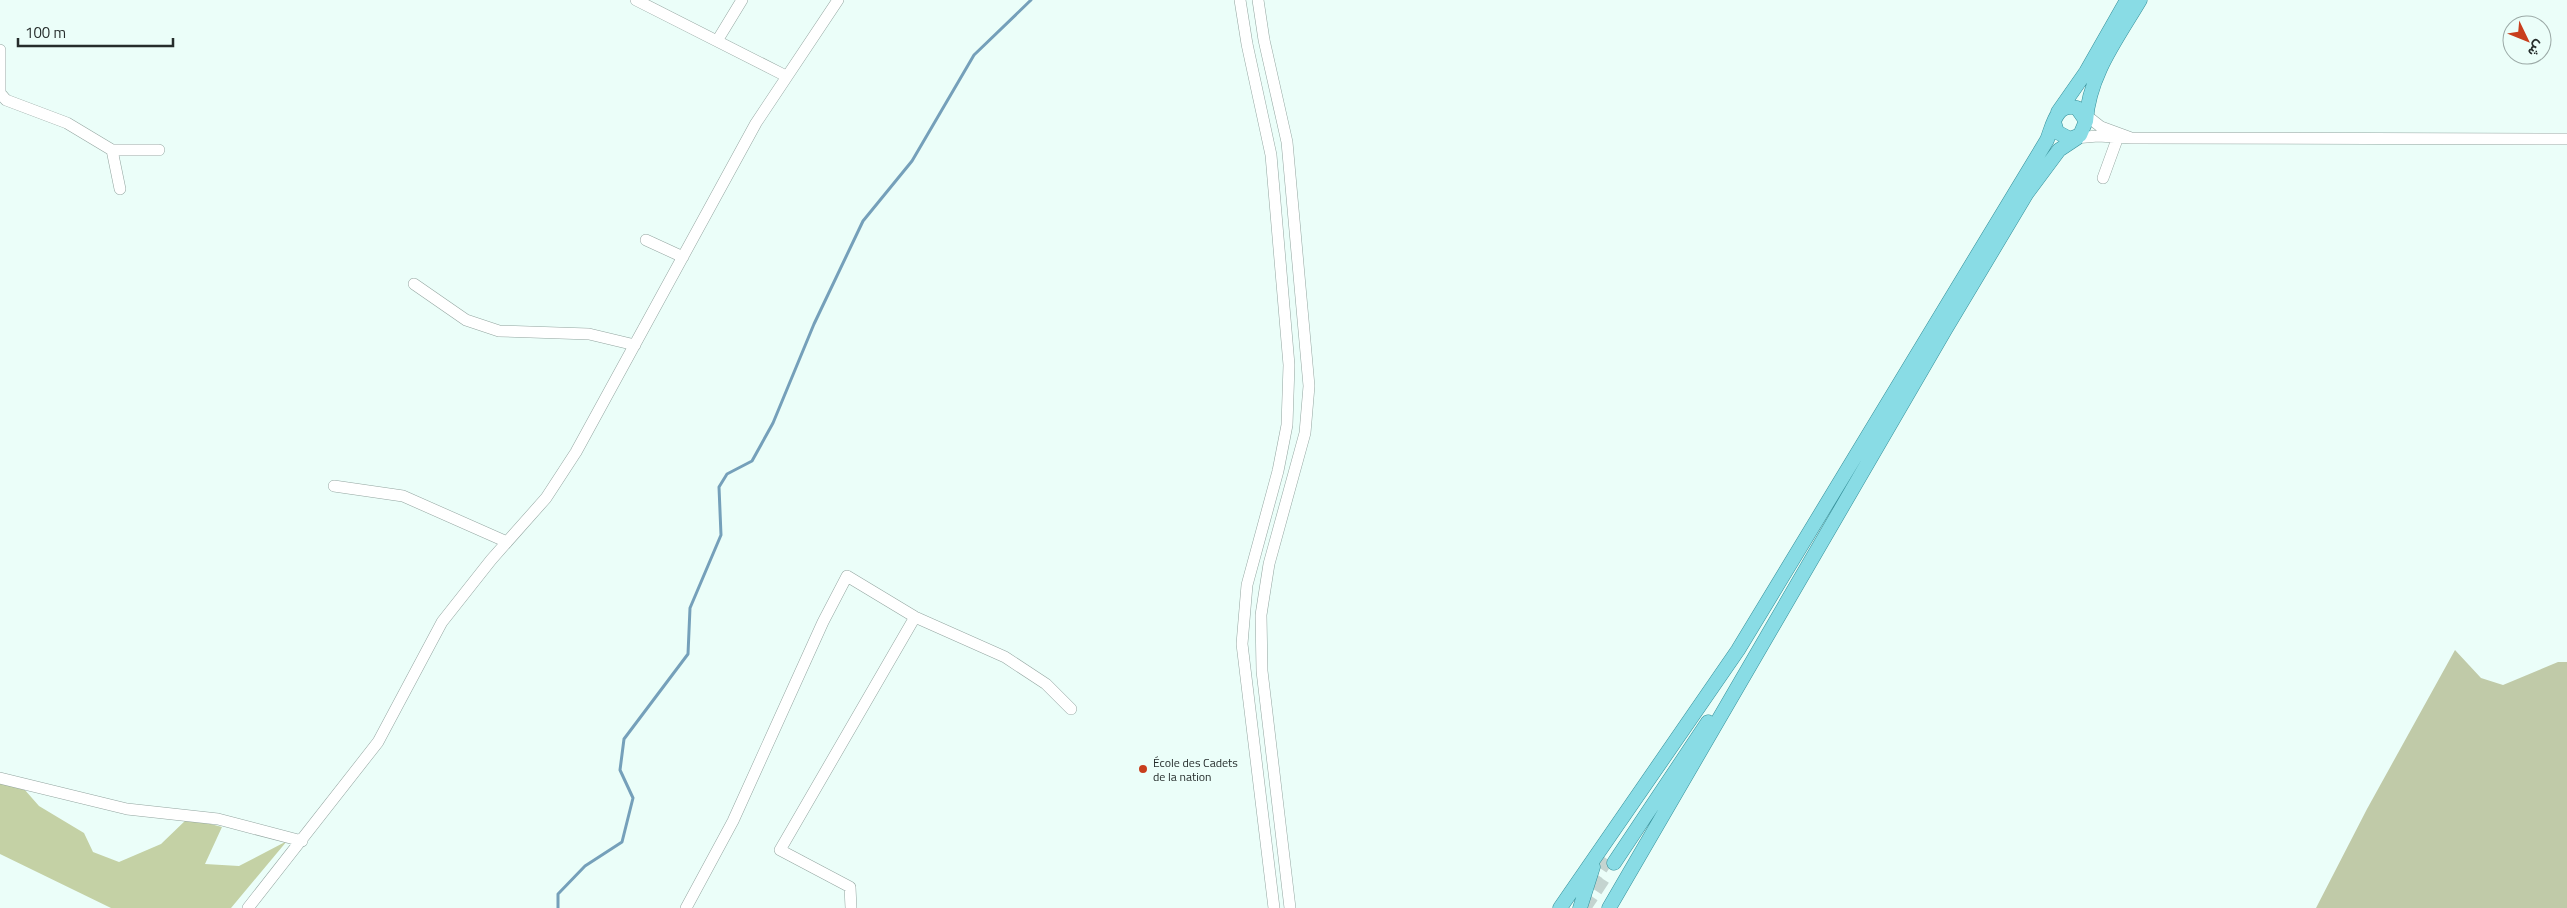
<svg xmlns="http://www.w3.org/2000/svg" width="2567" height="908" font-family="'Titillium Web',Vazirmatn,sans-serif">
<rect width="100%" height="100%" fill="#ebfef9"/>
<path fill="#c0caa8" d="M 2455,650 L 2481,678 L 2503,685 L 2558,662 L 2567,662 L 2567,908 L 2316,908 L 2367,809 Z"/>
<path fill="#c4d1a5" d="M 0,777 L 17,781 L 39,806 L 84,833 L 93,852 L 119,862 L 161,844 L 188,818 L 222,827 L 205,864 L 239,866 L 287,841 L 231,908 L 111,908 L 0,854 Z"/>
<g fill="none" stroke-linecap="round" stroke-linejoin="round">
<path stroke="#75a0ba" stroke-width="3" d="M 558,908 L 558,894 L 585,866 L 622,842 L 633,798 L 620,770 L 624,739 L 688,654 L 690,608 L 721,535 L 719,487 L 727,474 L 752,461 L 773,423 L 814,324 L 863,221 L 912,161 L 974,55 L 1031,0"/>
<path stroke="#c4d4d0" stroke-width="14" stroke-dasharray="14 7" stroke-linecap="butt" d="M 1589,886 L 1607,859
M 1584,908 L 1603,879"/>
<g stroke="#93a5a0" stroke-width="12">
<path id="minor" d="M 636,0 L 786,76
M 1240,0 L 1247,44 L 1271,155 L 1289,365 L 1287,425 L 1278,471 L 1247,585 L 1242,644 L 1274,908
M 1258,0 L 1264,40 L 1287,142 L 1309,386 L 1305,433 L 1269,564 L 1261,615 L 1262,671 L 1290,908
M 717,41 L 742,0
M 0,50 L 0,91
M 0,93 L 6,100 L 67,123 L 112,150 L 159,150
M 2075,138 L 2098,136 L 2131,138 L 2101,127 L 2082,112
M 2131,138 L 2567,139
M 112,150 L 120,189
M 2103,178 L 2119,134
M 646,240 L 683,257
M 414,284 L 466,320 L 499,331 L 589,334 L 635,345
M 334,486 L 403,496 L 507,542
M 0,778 L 127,809 L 218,819 L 302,841
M 248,908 L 378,742 L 442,622 L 491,560 L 546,498 L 576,452 L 756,123 L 838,0
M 686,908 L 733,821 L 823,622 L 847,576 L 915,617 L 1005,657 L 1046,684 L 1071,709
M 851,908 L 850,887 L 780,850 L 915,617"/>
</g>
<g stroke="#348f99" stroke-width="15">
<path id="major" d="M 2058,112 L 2086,72 L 2127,0
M 2086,121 C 2089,75 2117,39 2140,0
M 1614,863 L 1708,722
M 1560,908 L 1738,650 L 2047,140 C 2053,125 2056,102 2077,108 L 2086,121 L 2080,135 L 2070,139 L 2057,132 L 2054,122
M 1580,908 L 1593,867
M 1609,908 L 1945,330 L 2027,193 L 2059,150 L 2077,138"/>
</g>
<use href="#minor" stroke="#fff" stroke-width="11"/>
<use href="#major" stroke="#89dce5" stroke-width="14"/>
</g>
<circle fill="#c83e1d" stroke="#ebfef9" stroke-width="2" cx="1143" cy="769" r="5"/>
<g text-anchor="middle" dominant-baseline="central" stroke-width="4" stroke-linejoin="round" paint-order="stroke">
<g font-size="12" fill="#262d2c" stroke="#ebfef9" text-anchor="start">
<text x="1153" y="762">École des Cadets<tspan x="1153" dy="14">de la nation</tspan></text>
</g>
</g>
<g transform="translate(2527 40) rotate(133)"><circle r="24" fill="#ebfef9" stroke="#9caaa7"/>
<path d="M0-4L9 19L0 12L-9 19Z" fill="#c83e1d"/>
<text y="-8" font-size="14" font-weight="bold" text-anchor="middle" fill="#262d2c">ش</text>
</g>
<path d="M18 38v8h155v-8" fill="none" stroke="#262d2c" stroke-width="2.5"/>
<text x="25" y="38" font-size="15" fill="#262d2c" stroke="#ebfef9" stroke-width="4" paint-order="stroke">100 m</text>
</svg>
